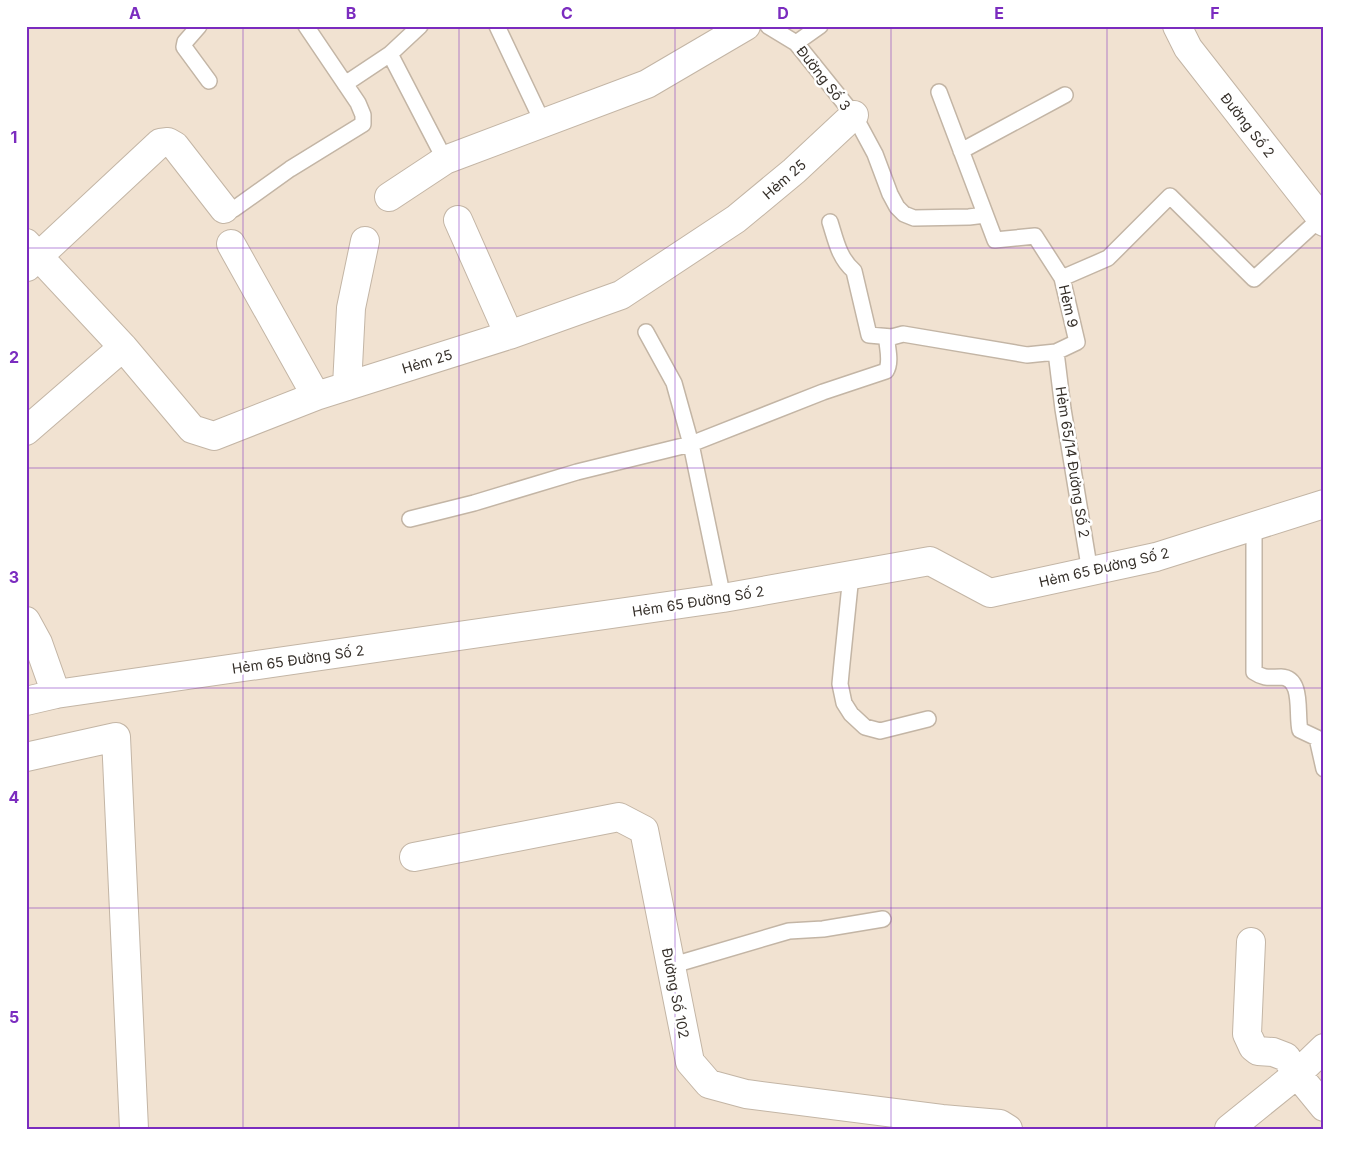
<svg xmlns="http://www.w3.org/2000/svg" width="1350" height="1155" font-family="Inter,sans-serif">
<rect width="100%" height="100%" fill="#f1e2d1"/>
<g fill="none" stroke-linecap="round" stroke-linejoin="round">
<g stroke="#c3b5a5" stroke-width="18">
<path id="service" d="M 199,26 L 185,42 L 184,47 L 209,81
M 420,26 L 390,54 L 445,160
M 497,26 L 543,123
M 768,26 L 796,43 L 854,115 L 875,154 L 890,194 L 897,207 L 904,214 L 914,218 L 969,217 L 985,215
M 796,43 L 820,26
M 345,84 L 390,54
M 961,151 L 1065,95
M 224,209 L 229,211 L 234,209 L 290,169 L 363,124 L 363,115 L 358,103 L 306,26
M 830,222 C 836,241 839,258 854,271 L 869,335 L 892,337
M 1062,278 L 1108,258 L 1170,196 L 1254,279 L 1324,215
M 646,332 L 674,383 L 691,444 L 823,392 L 886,371 C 891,363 888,351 887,342 L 892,337 L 903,334 L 1027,355 L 1056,352 L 1077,342 L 1062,278 L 1035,236 L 995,240 L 939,92
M 1056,352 L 1063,409 L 1090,572
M 410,519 L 474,503 L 577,472 L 691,444 L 723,598
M 1254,526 L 1254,672 C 1264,679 1270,677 1281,677 C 1304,678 1296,714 1300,730 L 1317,738 L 1324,769
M 851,575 L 842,663 L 840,684 L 844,703 L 851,714 L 865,727 L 880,731 L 928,719
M 670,966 L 789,931 L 823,929 L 883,919"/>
</g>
<g stroke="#c3b5a5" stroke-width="30">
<path id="minor" d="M 1177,26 L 1188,48 L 1324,222
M 389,197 L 445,160 L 647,84 L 746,26
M 458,220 L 509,335
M 26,243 L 123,347 L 192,429 L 214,436 L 316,396 L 509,335 L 621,295 L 736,219 L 794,171 L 854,115
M 231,244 L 316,396
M 27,267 L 160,143 L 168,142 L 175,146 L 224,209
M 347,386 L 351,308 L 365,241
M 26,431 L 123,347
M 26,621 L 38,643 L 56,694
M 26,701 L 56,694 L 723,598 L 930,561 L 990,593 L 1156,557 L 1324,504
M 26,757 L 116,737 L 134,1129
M 414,857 L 619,817 L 644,830 L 690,1062 L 709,1084 L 746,1094 L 942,1119 L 1000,1124 L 1008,1129
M 1251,942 L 1247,1034 L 1253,1047 L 1258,1051 L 1273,1052 L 1286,1057 L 1297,1074 L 1324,1048
M 1229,1129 L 1297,1074 L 1324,1107"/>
</g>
<use href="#service" stroke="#fff" stroke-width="15"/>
<use href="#minor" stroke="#fff" stroke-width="28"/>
</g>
<path fill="none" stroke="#7b2cbf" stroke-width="1" stroke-opacity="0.55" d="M 243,26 L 243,1129M 459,26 L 459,1129M 675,26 L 675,1129M 891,26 L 891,1129M 1107,26 L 1107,1129M 26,248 L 1324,248M 26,468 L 1324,468M 26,688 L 1324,688M 26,908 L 1324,908"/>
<g text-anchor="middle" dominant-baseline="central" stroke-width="5" stroke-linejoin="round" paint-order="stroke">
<g font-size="14" fill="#352f29" stroke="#fff">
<text transform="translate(824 78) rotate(52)">Đường Số 3</text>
<text transform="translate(1248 125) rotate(52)">Đường Số 2</text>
<text transform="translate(784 179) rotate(-41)">Hẻm 25</text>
<text transform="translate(1069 306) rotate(77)">Hẻm 9</text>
<text transform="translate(427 361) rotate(-17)">Hẻm 25</text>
<text transform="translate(1073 462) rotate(81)">Hẻm 65/14 Đường Số 2</text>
<text transform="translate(1104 567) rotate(-13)">Hẻm 65 Đường Số 2</text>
<text transform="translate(698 601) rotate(-9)">Hẻm 65 Đường Số 2</text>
<text transform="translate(298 659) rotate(-8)">Hẻm 65 Đường Số 2</text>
<text transform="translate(676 993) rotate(79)">Đường Số 102</text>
</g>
</g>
<rect width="1350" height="1155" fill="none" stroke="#ffffff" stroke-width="55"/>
<rect x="28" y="28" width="1294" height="1100" fill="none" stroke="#7b2cbf" stroke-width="2"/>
<g font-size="16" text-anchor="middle" font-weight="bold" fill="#7b2cbf">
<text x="135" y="19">A</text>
<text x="351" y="19">B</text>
<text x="567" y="19">C</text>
<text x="783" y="19">D</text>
<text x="999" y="19">E</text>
<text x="1215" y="19">F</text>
<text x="14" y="143">1</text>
<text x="14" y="363">2</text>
<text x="14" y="583">3</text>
<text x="14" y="803">4</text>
<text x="14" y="1023">5</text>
</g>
</svg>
